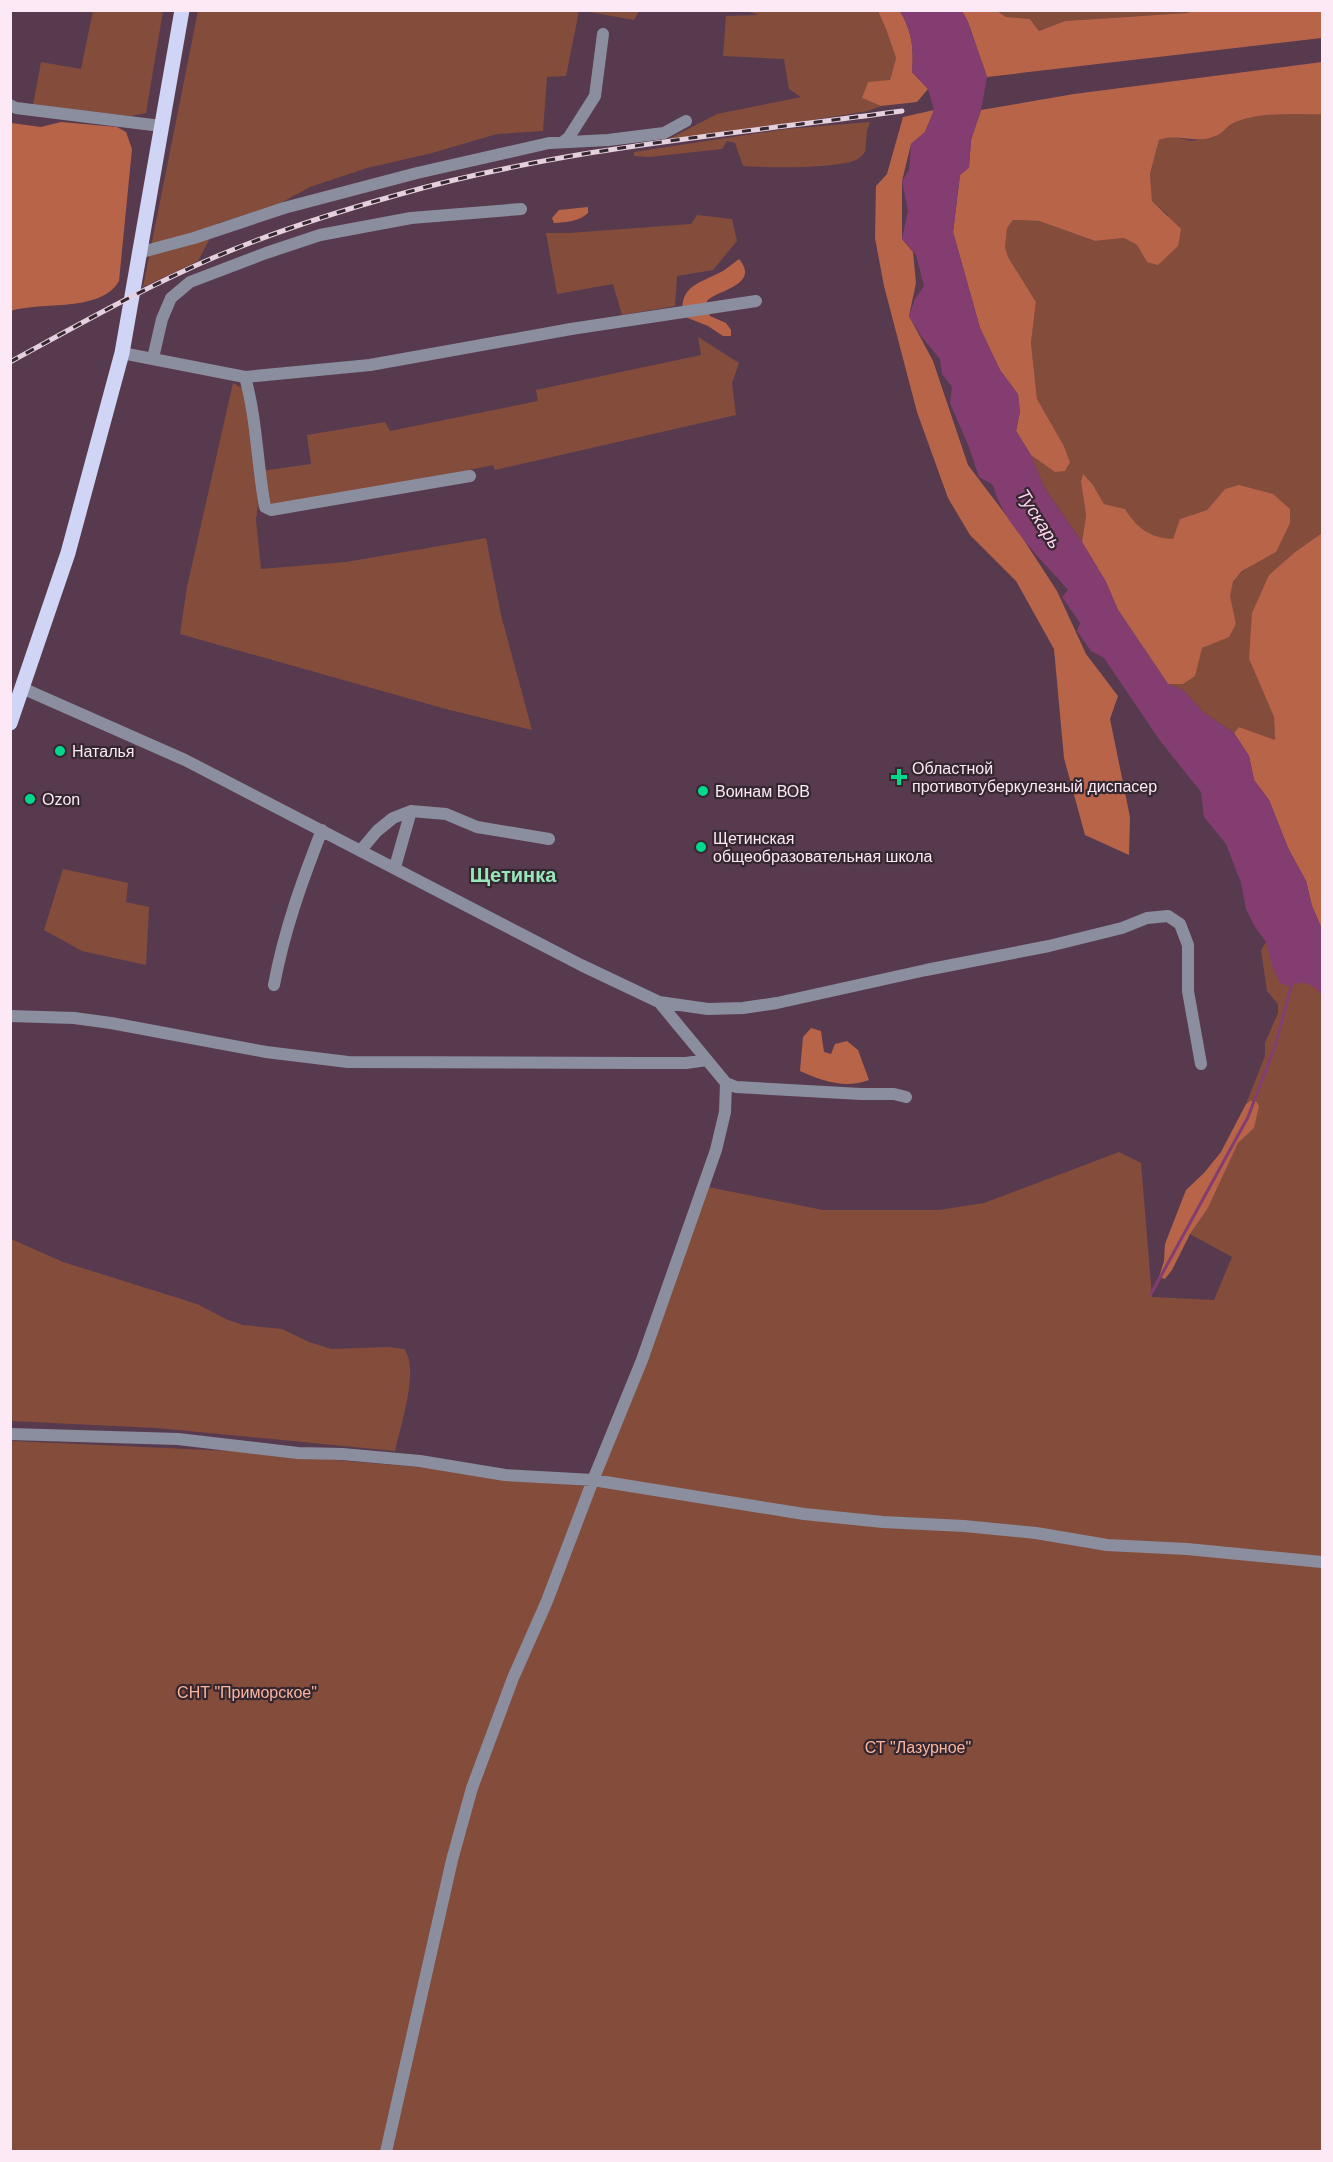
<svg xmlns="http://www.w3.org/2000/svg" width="1333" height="2162" font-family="Helvetica,sans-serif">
<rect width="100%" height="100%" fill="#583a4f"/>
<path fill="#844d3b" d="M 743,10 L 878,11 L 886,29 L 896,58 L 890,80 L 862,98 L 881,106 L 868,111 L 768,127 L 667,140 L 717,114 L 801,97 L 789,89 L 784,59 L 723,56 L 726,16 L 759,15 Z
M 93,11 L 163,11 L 146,113 L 131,116 L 33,105 L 41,62 L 81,69 Z
M 198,11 L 579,11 L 566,76 L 547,77 L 543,131 L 497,134 L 432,153 L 367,168 L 310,187 L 277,205 L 218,223 L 198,261 L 143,287 Z
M 584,11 L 639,11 L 634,20 Z
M 997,11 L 1192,11 L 1187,13 L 1065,21 L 1039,31 L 1030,19 L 1006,17 Z
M 1267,113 L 1322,114 L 1322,533 L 1295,552 L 1269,575 L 1249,659 L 1274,717 L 1275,741 L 1239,727 L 1234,733 L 1203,712 L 1183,690 L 1168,684 L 1183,684 L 1202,648 L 1229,636 L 1236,624 C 1234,615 1230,605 1230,596 C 1230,572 1258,562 1276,552 L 1225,489 L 1207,510 L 1180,519 L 1173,540 C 1150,538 1137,528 1125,509 L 1104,504 L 1093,485 L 1081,482 L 1086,515 L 1082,542 L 1045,489 L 1031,456 L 961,261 L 1070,462 L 1064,446 L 1037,399 L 1031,343 L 1036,302 L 1008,257 L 1005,248 L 1006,228 L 1013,220 L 1039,221 L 1095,241 L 1124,238 L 1137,245 L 1147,262 L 1168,215 L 1152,201 L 1150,174 L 1159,140 L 1169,136 L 1192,141 L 1215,137 L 1233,122 Z
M 870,122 L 867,131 L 865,152 C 863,154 861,157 858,159 C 840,169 765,168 743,166 L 735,143 L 727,141 L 722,149 L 649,157 L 634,156 L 634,152 L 786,129 Z
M 697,215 L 732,219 L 737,241 L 713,270 L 677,276 L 675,306 L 622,315 L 613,284 L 557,294 L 546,233 L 569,233 L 691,224 Z
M 698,337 L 739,363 L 732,383 L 736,415 L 495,470 L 493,465 L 401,484 L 270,506 L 261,471 L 311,464 L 307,435 L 385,422 L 390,431 L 538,401 L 536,390 L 701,355 Z
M 233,383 L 242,388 L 248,404 L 258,504 L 256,520 L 261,569 L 346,562 L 486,538 L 501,615 L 532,730 L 446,709 L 180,634 L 187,587 Z
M 63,869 L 128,883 L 126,902 L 149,907 L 146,965 L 82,951 L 44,930 Z
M 1266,942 L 1313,985 L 1322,995 L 1322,2151 L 11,2152 L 11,1441 L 231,1451 L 428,1468 L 515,1481 L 587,1486 L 674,1261 L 698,1185 L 823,1210 L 939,1210 L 984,1203 L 1119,1152 L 1141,1163 L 1152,1297 L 1214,1300 L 1232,1257 L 1190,1234 L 1208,1208 L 1238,1143 L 1254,1128 L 1250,1101 L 1246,1104 L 1265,1056 L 1265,1043 L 1278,1013 L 1278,1004 L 1267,991 L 1261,950 Z
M 11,1239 L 63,1262 L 197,1304 L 228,1320 L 243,1325 L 282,1329 L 309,1342 L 331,1349 L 389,1347 L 404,1349 C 420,1368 400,1428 395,1451 L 157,1428 L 11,1421 Z"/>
<path fill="#b86448" d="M 878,11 L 900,11 C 912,32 914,47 912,72 L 928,89 L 917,102 L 881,106 L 862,98 L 868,82 L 890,80 L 896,58 L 886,29 Z
M 962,11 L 997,11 L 1006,17 L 1030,19 L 1039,31 L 1065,21 L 1187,13 L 1192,11 L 1322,11 L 1322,38 L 987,77 L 968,22 Z
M 1322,62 L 1322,114 C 1292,115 1265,111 1235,122 C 1227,125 1222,135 1213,137 C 1194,144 1177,133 1159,140 L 1150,174 L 1152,201 L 1181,229 L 1178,246 L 1158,265 L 1147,262 L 1137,245 L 1124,238 L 1095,241 L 1039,221 L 1013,220 L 1007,228 L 1005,247 L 1008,257 L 1036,302 L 1031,343 L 1037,399 L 1064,446 L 1070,462 L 1065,471 L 1055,472 L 1031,455 L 1016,431 L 1020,412 L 1018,394 L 1000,370 L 980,328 L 953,232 L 960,175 L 969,167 L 971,140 L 981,110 L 1074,94 Z
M 934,110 L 925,132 L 911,144 L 902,181 L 902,239 L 913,252 L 916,283 L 909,316 L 933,361 L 968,465 L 1018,531 L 1057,591 L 1086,654 L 1118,696 L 1110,719 L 1130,817 L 1129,855 L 1085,835 L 1064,758 L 1054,649 L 1016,581 L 970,535 L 948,498 L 917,412 L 884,286 L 875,238 L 876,186 L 887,174 L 903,117 Z
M 61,122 L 117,127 L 126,132 L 132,149 L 119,281 C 101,313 41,301 11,311 L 11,123 L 41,127 Z
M 588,207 L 588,213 C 578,222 567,222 554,223 L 552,218 L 559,210 Z
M 739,259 C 761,285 717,290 707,301 L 710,316 L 726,323 L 731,330 L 731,336 L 723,336 L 708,326 L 683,316 C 679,287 697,284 719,273 C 726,270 732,264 739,259 Z
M 1083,474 L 1093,485 L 1104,504 L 1125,509 C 1137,528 1150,538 1173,539 L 1180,519 L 1207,510 L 1225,489 L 1239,485 L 1273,494 L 1290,509 L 1290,523 L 1276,552 L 1242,571 L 1233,582 L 1230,596 L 1236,624 L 1229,637 L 1202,648 L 1195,676 L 1183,684 L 1168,684 L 1118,610 L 1106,582 L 1082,542 L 1086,515 L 1081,482 Z
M 1322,533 L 1322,929 L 1312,906 L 1306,881 L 1288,848 L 1269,800 L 1254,780 L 1249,756 L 1234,733 L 1239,727 L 1275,740 L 1274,717 L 1249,659 L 1252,613 L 1269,575 L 1295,552 Z
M 811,1028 L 821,1031 L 824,1052 L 831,1054 L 835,1044 L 847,1041 L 858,1050 L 869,1080 C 845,1089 822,1081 800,1071 L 803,1037 Z
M 1250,1101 L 1256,1101 L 1259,1106 L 1254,1128 L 1238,1143 L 1208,1208 L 1190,1234 L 1172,1270 L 1165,1279 L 1159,1277 L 1164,1261 L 1165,1244 L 1186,1190 L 1204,1173 L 1221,1152 L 1246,1104 Z"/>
<path fill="#833d70" d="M 900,11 L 962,11 L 968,22 L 987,77 L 981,110 L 971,140 L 969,168 L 960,175 L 953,232 L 980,328 L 1000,370 L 1018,394 L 1020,412 L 1016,431 L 1031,455 L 1045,489 L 1082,542 L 1106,582 L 1118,610 L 1168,684 L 1183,690 L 1203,712 L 1234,733 L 1249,756 L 1254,780 L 1269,800 L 1288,848 L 1306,881 L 1312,906 L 1322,929 L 1322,995 C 1312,983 1303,980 1287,986 L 1280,983 L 1273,969 L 1266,942 L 1255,927 L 1246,909 L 1241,883 L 1226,844 L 1204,817 L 1201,792 L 1161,742 L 1104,658 L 1091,651 L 1077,631 L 1080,623 L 1062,597 L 1068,590 C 1042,560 1003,524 993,485 L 979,477 L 969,447 L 950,403 L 952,387 L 942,374 L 940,359 L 921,336 L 909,316 L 915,299 L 924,286 L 916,255 L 902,239 L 908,211 L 902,181 L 909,170 L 911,144 L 925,132 L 934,110 L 928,89 L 912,72 C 914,47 912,32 900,11 Z"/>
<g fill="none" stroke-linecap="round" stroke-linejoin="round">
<path stroke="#833d70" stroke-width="3" d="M 1151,1294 L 1248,1117 L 1275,1046 L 1293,980"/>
<path stroke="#8b8e9e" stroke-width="12" d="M 10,105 L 16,108 L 161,126
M 563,142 L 569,137 L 595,96 L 603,34
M 138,253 L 194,238 L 284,208 L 417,173 L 549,143 L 608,140 L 664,133 L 686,121
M 122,353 L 245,377 L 370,365 L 571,329 L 756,301
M 153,358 L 162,319 L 171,298 L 190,282 L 266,253 L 320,235 L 411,218 L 521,209
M 245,377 C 257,420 257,464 265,507 L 271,510 L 470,476
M 22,688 L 185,760 L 581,965 L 659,1002 L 708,1009 L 743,1008 L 777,1003 L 926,970 L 1049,946 L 1122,928 L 1147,918 L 1168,916 L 1180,924 L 1188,945 L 1188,991 L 1201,1064
M 361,850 L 377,831 L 393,818 L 411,811 L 446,814 L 477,827 L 549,839
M 395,867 L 411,811
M 274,985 C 284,931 302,881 322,830
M 10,1016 L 74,1018 L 111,1023 L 266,1052 L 348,1062 L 639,1063 L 686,1063 L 707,1060
M 726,1083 L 736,1087 L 861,1094 L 894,1094 L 906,1097
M 10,1434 L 178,1439 L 298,1453 L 342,1454 L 420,1461 L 505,1475 L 593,1480 L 804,1514 L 883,1522 L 964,1526 L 1036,1533 L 1107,1545 L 1187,1549 L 1322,1562
M 386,2152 L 452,1860 L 472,1788 L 513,1678 L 547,1601 L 593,1480 L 642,1360 L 716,1150 L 725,1112 L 726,1083 L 659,1002"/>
<path stroke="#d0d5f5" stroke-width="15" d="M 10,723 L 68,553 L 122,353 L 182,10"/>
<g stroke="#e5d0dd" stroke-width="5">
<path id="rail" d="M 10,362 C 78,325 145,287 215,257 C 274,232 336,212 397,195 C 561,148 734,134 902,111"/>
</g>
<use href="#rail" stroke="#352730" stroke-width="3" stroke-dasharray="9" stroke-linecap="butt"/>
</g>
<g fill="#00d98c" stroke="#352730" stroke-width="2">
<circle cx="60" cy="751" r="6"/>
<path d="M896 768h6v6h6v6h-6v6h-6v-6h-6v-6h6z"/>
<circle cx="703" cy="791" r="6"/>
<circle cx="30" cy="799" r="6"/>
<circle cx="701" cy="847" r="6"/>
</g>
<g text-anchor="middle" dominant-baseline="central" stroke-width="4.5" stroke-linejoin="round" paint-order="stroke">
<g font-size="16" fill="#fce9f5" stroke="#352730" text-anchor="start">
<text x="72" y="751">Наталья</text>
<text x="912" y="768">Областной<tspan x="912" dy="18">противотуберкулезный диспасер</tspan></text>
<text x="715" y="791">Воинам ВОВ</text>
<text x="42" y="799">Ozon</text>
<text x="713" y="838">Щетинская<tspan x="713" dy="18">общеобразовательная школа</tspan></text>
</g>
<g font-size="16" fill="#fbb59f" stroke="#352730">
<text x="247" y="1692">СНТ "Приморское"</text>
<text x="918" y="1747">СТ "Лазурное"</text>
</g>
<g font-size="18" font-style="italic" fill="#ffd5f0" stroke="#352730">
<text transform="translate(1039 519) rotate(58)">Тускарь</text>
</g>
<g font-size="20" font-weight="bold" fill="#97e7ba" stroke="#352730">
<text x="513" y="875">Щетинка</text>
</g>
</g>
<rect width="1333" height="2162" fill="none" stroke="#fce9f5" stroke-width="24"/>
</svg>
